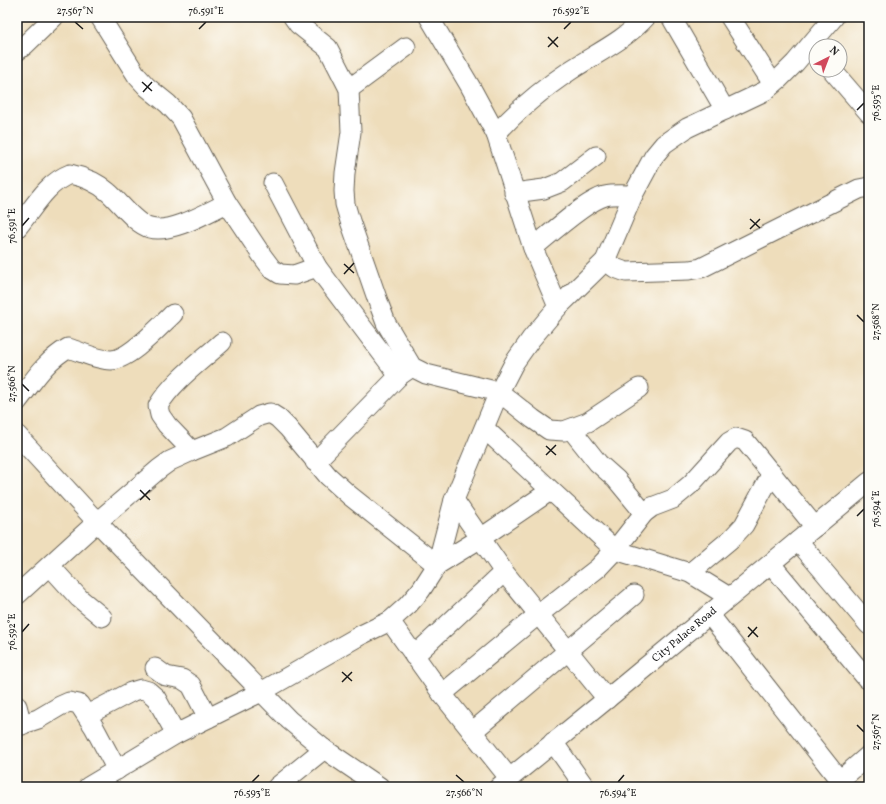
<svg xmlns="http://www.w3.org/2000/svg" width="886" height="804" font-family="Vollkorn,serif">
<rect width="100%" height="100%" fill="#fdfcf7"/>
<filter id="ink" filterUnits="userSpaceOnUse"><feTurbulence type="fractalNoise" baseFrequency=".025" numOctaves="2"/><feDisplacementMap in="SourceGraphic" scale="8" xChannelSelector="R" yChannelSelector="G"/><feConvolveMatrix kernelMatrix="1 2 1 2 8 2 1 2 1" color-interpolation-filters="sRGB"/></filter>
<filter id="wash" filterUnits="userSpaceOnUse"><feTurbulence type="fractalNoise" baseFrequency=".012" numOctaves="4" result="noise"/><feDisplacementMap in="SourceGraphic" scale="16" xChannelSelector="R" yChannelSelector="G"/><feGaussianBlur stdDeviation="0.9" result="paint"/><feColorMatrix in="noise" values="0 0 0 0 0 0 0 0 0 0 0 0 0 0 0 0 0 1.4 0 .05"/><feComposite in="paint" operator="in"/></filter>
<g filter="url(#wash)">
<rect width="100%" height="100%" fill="#edb"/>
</g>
<g filter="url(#ink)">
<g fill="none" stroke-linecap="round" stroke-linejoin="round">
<g stroke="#666054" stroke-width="21">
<g id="minor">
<path d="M 100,17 L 137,76 L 147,87 L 168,104 L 181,118 L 227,203 L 263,257 L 272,269 L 280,274 L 294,275 L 317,267"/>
<path d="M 293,17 L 298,24 L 328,48 L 349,89 L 351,132 L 345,173 L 344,191 L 345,204 L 350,221 L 380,307 L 386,323 L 412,367 L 426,374 L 499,392 L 533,419 L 549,430 L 564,431 L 588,422 L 639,388"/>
<path d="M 429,17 L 470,86 L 496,134"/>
<path d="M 671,17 L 725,110"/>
<path d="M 730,17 L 773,84"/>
<path d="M 17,51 L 25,45 L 54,17"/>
<path d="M 832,70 L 869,113"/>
<path d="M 349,89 L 406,47"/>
<path d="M 273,183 L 317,267 L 399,376"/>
<path d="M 514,193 L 544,189 L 562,182 L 596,156"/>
<path d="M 17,228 C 33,209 46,183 70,174 C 84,177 97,182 108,192 C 120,202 135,224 150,228 C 171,234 208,212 227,203"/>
<path d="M 533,248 C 550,234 586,201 605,196 C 614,194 625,195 633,195"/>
<path d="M 605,261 L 615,268 L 626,272 L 689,270 L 701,268 L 859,189 L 869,187"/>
<path d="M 558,307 L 533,248 L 496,134 C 517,110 544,88 571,70 C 597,53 625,40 646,17"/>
<path d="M 17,402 C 32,383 46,360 68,348 C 82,352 96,360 111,360 C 129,360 159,327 173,314"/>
<path d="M 485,429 L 615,550 L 690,573 L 729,597"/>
<path d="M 571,429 L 598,463 L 616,479 L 644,513"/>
<path d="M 17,435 L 97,522 L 289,720 L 324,749 L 380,787"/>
<path d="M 192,451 L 167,425 L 160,415 L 158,406 C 173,381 200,362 222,342"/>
<path d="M 315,462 L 399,376 L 409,369"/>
<path d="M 454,500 L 504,572 L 607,699"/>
<path d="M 798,541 L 869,625"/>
<path d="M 771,564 L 867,679"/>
<path d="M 50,566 L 79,598 L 102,617"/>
<path d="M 690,573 L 732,538 L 744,525 L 772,473"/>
<path d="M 17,595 L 97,522 L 159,469 L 170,461 L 192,451 L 227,437 L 259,416 L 270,413 L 278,418 L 288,428 L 328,476 L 349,495 L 437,565 L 481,538 L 550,491"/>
<path d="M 709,614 L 845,787"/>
<path d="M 390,621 L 442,694 L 510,779"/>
<path d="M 414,656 L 504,572"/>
<path d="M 155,668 L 166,676 L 182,679 L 191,685 L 208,718"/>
<path d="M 442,694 L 539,614 L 598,568 L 615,550 L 644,513 L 652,507 L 673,499 L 691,484 L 729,442 L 736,438 L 745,441 L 815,527"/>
<path d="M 17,706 L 22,725"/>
<path d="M 87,715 L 131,692 L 141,689 L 148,691 L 156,698 L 176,734"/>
<path d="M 17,726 L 38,719 L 60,706 L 69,702 L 79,704 L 94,727 L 117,770"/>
<path d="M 472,732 L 634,595"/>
<path d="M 553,742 L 585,787"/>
<path d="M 840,780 L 869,755"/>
<path d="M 88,787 L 176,734 L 261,692 L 361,635 L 390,621 L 408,605 L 421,590 L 437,565 L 454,500 L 499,392 L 514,363 L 531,339 L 558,307 L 605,261 L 633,195 L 654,156 L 664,144 L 687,128 L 765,91 L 779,79 L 795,63 L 834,17"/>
<path d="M 277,787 L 324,749"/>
<path id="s1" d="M 499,787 L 607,699 L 869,482"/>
</g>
</g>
<use href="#minor" stroke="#fff" stroke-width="19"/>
</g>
</g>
<path fill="none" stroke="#1c1c1c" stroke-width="1.5" d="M 75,22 L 83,29M 199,29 L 206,22M 564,29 L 571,22M 548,37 L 558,47M 548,47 L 558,37M 142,82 L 152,91M 143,92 L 152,82M 857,110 L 864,103M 750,219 L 760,228M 22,226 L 29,218M 750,229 L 760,219M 344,264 L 354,273M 344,274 L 354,263M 857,315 L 864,322M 22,384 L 29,391M 546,446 L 556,455M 546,455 L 556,445M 140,490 L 150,500M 140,500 L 150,490M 857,516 L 864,509M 748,627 L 758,637M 22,632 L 29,624M 748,637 L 757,627M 342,672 L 352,681M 342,682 L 352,672M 857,725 L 864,732M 456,775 L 464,782M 252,782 L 259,775M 618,782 L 624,775"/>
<g text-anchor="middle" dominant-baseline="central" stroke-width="3" stroke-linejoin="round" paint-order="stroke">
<g font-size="11" fill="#1c1c1c" stroke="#fdfcf7">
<text stroke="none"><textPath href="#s1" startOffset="240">City Palace Road</textPath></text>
</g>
</g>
<rect width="886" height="804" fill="none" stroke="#fdfcf7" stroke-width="44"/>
<g transform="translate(828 58) rotate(42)"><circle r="19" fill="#fdfcf7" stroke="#a3a29f"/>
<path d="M0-3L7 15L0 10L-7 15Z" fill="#d1495b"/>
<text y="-6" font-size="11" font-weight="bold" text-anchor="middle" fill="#1c1c1c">N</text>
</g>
<rect x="22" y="22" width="842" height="760" fill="none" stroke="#1c1c1c" stroke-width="1.5"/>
<g font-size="10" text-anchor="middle" fill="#1c1c1c">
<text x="75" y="14">27.567°N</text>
<text x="206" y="14">76.591°E</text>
<text x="571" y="14">76.592°E</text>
<text transform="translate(875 103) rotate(-90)" y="4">76.593°E</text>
<text transform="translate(11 226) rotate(-90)" y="4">76.591°E</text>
<text transform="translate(875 322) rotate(-90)" y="4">27.568°N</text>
<text transform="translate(11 384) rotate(-90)" y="4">27.566°N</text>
<text transform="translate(875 509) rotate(-90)" y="4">76.594°E</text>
<text transform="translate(11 632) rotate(-90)" y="4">76.592°E</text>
<text transform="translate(875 732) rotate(-90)" y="4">27.567°N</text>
<text x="252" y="796">76.593°E</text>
<text x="464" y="796">27.566°N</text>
<text x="618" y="796">76.594°E</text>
</g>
</svg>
